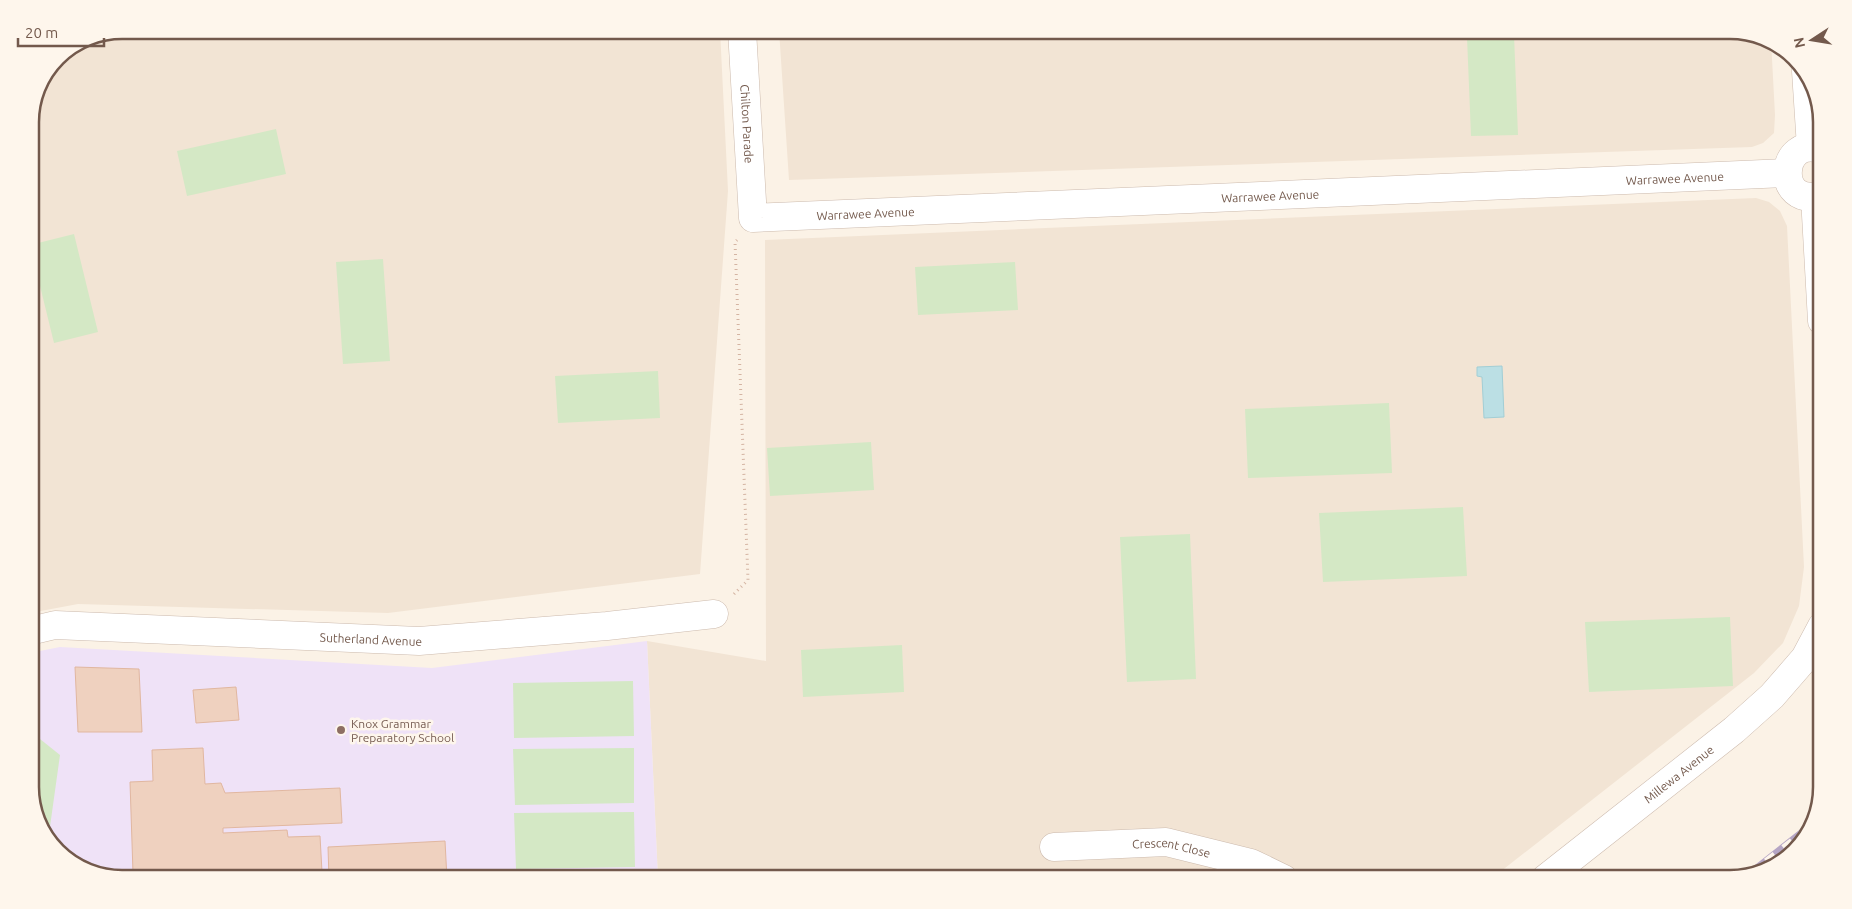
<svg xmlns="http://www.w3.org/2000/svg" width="1852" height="909" font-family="Ubuntu,sans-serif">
<rect width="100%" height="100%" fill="#fbf2e6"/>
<path fill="#f2e4d4" d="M 122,30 L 720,30 L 728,191 L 700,574 L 388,613 L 78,604 L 30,613 L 30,116 L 57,57 L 87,37 Z
M 779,30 L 1730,30 L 1771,40 L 1775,115 L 1774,133 L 1763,143 L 1752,147 L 789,180 Z
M 1756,198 L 1769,202 L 1780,211 L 1787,226 L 1804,567 L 1799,606 L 1783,643 L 1754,673 L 1491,879 L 658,879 L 647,641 L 766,661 L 765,240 Z"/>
<path fill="#efe2f7" d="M 647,641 L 658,879 L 122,879 L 82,870 L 46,838 L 30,793 L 30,653 L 60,647 L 432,668 Z"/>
<path fill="#d4e8c5" d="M 1514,35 L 1518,135 L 1471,136 L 1467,37 Z
M 276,129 L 286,174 L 187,196 L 177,151 Z
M 74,234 L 98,332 L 54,343 L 30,245 Z
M 383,259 L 390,361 L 343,364 L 336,262 Z
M 1015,262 L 1018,310 L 918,315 L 915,267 Z
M 658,371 L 660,418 L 558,423 L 555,376 Z
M 1389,403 L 1392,473 L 1248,478 L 1245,409 Z
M 871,442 L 874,490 L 770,496 L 767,448 Z
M 1463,507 L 1467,576 L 1323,582 L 1319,513 Z
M 1190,534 L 1196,679 L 1127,682 L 1120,537 Z
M 1730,617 L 1733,686 L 1589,692 L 1585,622 Z
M 902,645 L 904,692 L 803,697 L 801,650 Z
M 633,681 L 634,736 L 514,738 L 513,683 Z
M 30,731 L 60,755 L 48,841 L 46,838 L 30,793 Z
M 634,748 L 634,803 L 515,805 L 513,749 Z
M 634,812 L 635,867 L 516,869 L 514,813 Z
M 635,877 L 635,879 L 515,878 Z"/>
<path fill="#bbdfe4" stroke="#a2ced5" d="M 1502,366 L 1504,417 L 1484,418 L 1482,377 L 1477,376 L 1477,367 Z"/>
<path fill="#efd1bf" stroke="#e1b7a0" d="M 75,667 L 139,669 L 142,732 L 78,732 Z
M 236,687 L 239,720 L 196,723 L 193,690 Z
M 203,748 L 205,784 L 221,783 L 225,793 L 340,788 L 342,823 L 223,828 L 223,833 L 287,830 L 288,837 L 320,836 L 322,872 L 284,874 L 284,879 L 216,879 L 216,870 L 196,871 L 196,879 L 169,879 L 169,872 L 133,873 L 130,782 L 153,781 L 152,750 Z
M 445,841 L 447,879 L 329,879 L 328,847 Z"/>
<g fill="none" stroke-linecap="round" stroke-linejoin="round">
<g stroke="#ccbaad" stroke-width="29">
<g id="minor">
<path id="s1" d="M 742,30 L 753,218 L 1787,173"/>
<path d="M 1806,71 L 1811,147"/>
<path d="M 1822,150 C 1780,133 1773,209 1822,195"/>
<path d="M 1815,197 L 1822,321"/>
<path id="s2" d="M 30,631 L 55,625 L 419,641 L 607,626 L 714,614"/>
<path id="s3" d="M 1054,847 L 1166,842 L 1251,863 L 1284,879"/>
<path id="s4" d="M 1545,879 L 1734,730 L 1772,696 L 1805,658 L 1822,626"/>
</g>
</g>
<path stroke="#d4b4a2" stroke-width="3" stroke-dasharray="1 4" stroke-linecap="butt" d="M 734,594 L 748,580 L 735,242 L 737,240"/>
<use href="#minor" stroke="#fff" stroke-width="28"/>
<g stroke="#b5a5c4" stroke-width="5.5">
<path id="rail" d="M 1748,874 L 1814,822"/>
</g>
<use href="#rail" stroke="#fef6ec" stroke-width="4" stroke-dasharray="11" stroke-linecap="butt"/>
</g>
<circle fill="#8d6e63" stroke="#fef6ec" stroke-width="2" cx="341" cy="730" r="5"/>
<g text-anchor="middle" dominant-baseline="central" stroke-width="5" stroke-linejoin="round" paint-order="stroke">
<g font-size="12" fill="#73594c" stroke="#fef6ec">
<text stroke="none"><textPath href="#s1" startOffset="94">Chilton Parade</textPath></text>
<text stroke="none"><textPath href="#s1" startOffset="1111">Warrawee Avenue</textPath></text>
<text stroke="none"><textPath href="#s1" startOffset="706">Warrawee Avenue</textPath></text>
<text stroke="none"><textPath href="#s1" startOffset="301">Warrawee Avenue</textPath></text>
<text stroke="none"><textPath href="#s2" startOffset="342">Sutherland Avenue</textPath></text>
<text stroke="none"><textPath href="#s4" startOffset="170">Millewa Avenue</textPath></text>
<text stroke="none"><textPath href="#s3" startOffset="118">Crescent Close</textPath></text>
</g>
<g font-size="12" fill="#785e54" stroke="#fef6ec" text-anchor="start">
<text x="351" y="723">Knox Grammar<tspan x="351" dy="14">Preparatory School</tspan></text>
</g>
</g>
<path d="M0 0H1852V909H0ZM122 39H1730A83 83 0 0 1 1813 122V787A83 83 0 0 1 1730 870H122A83 83 0 0 1 39 787V122A83 83 0 0 1 122 39Z" fill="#fef6ec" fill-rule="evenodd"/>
<path fill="none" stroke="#73594c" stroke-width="2.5" d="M122 39H1730A83 83 0 0 1 1813 122V787A83 83 0 0 1 1730 870H122A83 83 0 0 1 39 787V122A83 83 0 0 1 122 39Z"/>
<g transform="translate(1812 40) rotate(258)" stroke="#fef6ec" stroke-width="4" paint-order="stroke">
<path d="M0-4L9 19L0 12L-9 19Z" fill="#73594c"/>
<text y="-8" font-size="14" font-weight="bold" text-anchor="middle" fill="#73594c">N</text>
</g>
<path d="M18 38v8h86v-8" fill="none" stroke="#73594c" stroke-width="2.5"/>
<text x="25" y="38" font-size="15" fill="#73594c" stroke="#fef6ec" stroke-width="4" paint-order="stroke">20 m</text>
</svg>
